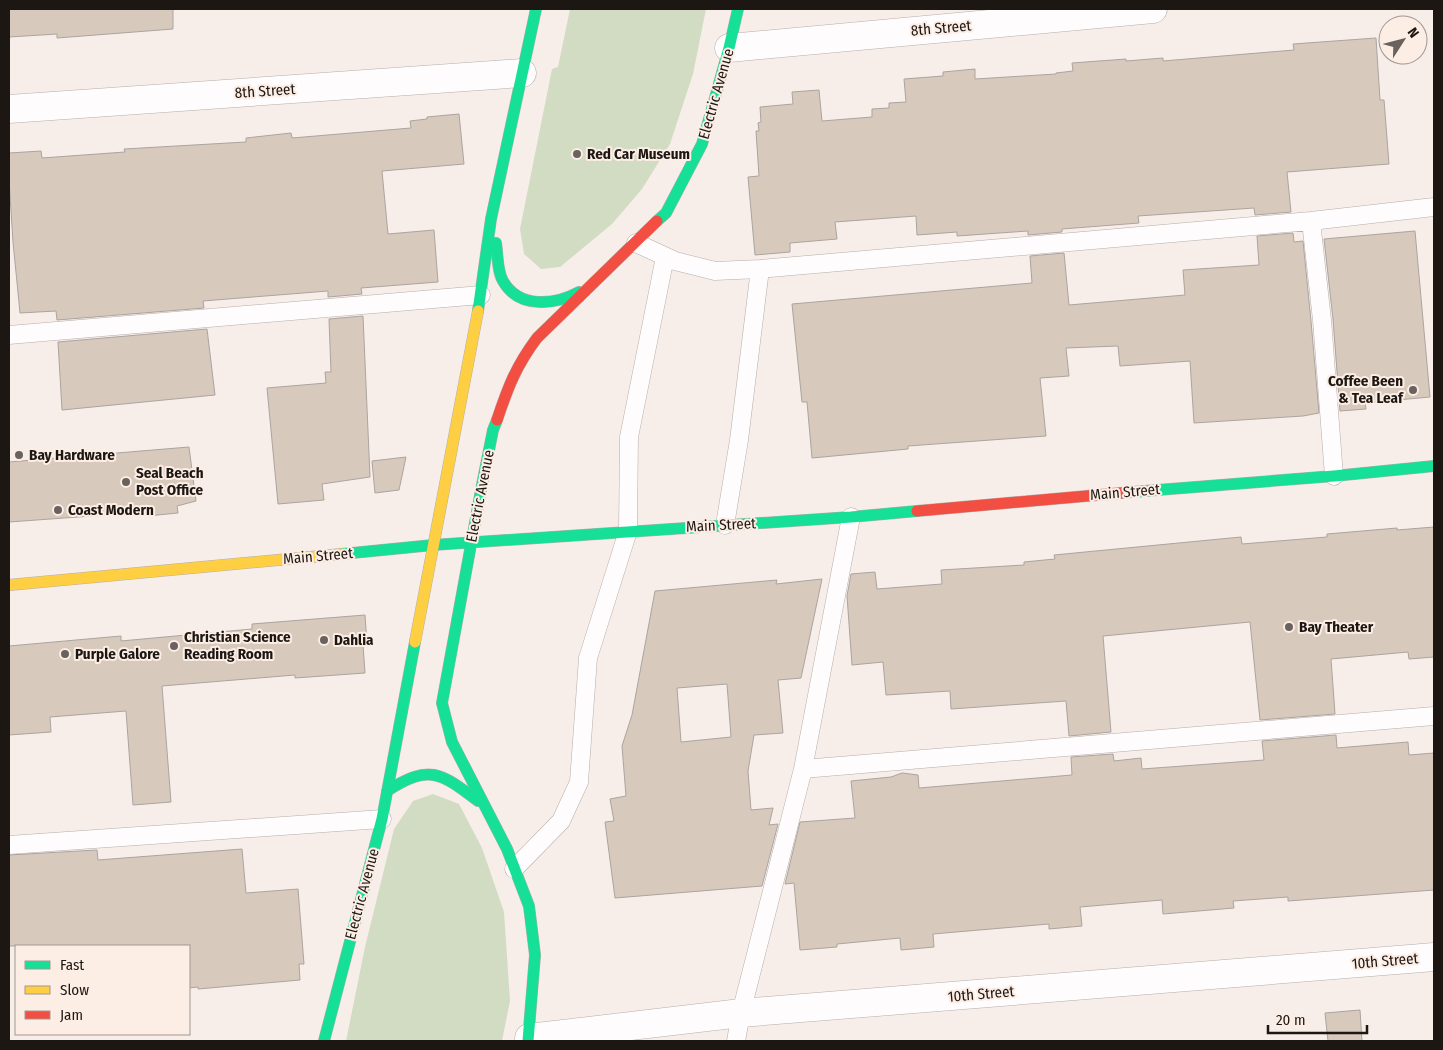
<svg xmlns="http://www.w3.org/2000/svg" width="1443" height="1050" font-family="'Fira Sans Condensed',sans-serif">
<rect width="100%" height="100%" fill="#f7eeea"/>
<path fill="#d2dcc2" d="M 570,9 L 706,9 L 693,74 L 670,144 L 642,189 L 612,224 L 560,267 L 541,269 L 524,254 L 520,229 L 552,69 L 558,67 Z
M 433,794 L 459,804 L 482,848 L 504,912 L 510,1001 L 502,1041 L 346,1041 L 365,947 L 394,829 L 413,801 Z"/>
<path fill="#d8c9bd" stroke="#aca4a0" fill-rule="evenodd" d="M 9,9 L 173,9 L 173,29 L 57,38 L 57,34 L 9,37 Z
M 1376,38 L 1380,100 L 1384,100 L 1389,164 L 1287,172 L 1291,212 L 1255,215 L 1254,208 L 1138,216 L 1139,223 L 1062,229 L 1062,232 L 1028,235 L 1028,231 L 957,236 L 957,232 L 917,235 L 916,216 L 835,222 L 837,239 L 790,243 L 790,252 L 755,255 L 748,177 L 759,176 L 756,131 L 759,131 L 758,123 L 761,122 L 760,107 L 793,104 L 792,92 L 819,90 L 822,121 L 872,117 L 872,109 L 889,108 L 889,103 L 906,102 L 904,79 L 943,76 L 943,72 L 975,69 L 975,79 L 1056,74 L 1056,73 L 1073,71 L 1072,63 L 1126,59 L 1126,61 L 1163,58 L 1163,61 L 1294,50 L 1293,44 Z
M 459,114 L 464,164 L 382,171 L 388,234 L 434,230 L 438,282 L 361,288 L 362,294 L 328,297 L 328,291 L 203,301 L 204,308 L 57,320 L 56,311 L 20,313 L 13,242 L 9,180 L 9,153 L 41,151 L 42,158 L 125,152 L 124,149 L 246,142 L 246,138 L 291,133 L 292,138 L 411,128 L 410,121 L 427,119 L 427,117 Z
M 1415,231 L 1430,397 L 1365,403 L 1366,409 L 1340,411 L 1333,319 L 1324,239 Z
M 1293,233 L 1294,242 L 1303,241 L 1311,321 L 1319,413 L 1303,416 L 1194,423 L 1190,361 L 1120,366 L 1118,346 L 1066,348 L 1069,376 L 1040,378 L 1046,436 L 908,446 L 908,449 L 812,458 L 807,402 L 802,402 L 792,304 L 1032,283 L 1030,256 L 1064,253 L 1069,305 L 1185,295 L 1183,270 L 1259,265 L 1257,236 Z
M 363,316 L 370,477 L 322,484 L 324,500 L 278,504 L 267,388 L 326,383 L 325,372 L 331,372 L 329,319 Z
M 207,329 L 215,395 L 62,410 L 58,342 Z
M 189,447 L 196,501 L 177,506 L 178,513 L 147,516 L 147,512 L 9,522 L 9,462 Z
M 406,457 L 399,490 L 375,493 L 372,461 Z
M 1434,527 L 1434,657 L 1409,659 L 1408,652 L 1331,659 L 1335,714 L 1260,720 L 1250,622 L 1103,636 L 1111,732 L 1069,736 L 1066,701 L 951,709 L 950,691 L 886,695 L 883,662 L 852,665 L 847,596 L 851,574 L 875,572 L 877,589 L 942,584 L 941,570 L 1024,565 L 1024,562 L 1055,559 L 1054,555 L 1241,537 L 1242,544 L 1327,537 L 1327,534 L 1397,528 L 1397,530 Z
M 822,579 L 801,678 L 778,680 L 783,733 L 754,735 L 748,771 L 751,810 L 773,808 L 769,825 L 778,824 L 762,886 L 615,898 L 605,822 L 614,821 L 610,799 L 626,796 L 622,746 L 632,715 L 655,591 L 777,580 L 776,584 ZM 727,684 L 731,737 L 681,742 L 677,688 Z
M 365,615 L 367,644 L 363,645 L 365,673 L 295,678 L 295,675 L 162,686 L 171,802 L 133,805 L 126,711 L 50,717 L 51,732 L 9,735 L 9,646 L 121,636 L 121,641 L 252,629 L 252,624 Z
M 1336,735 L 1337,748 L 1408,742 L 1409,755 L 1434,753 L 1434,890 L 1288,901 L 1288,897 L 1233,901 L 1234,908 L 1163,914 L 1162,900 L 1080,907 L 1082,926 L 1049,929 L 1049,924 L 933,934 L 934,947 L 901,950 L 900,938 L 837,944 L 837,947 L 800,950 L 794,883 L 785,884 L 800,822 L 855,818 L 851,781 L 891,777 L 902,773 L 918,775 L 919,788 L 1072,775 L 1071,757 L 1113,754 L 1114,761 L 1141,758 L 1142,769 L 1264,760 L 1262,741 Z
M 242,849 L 246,893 L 298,889 L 304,964 L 299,964 L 300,980 L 198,989 L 198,987 L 189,988 L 189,946 L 9,946 L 9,855 L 97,850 L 98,860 Z
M 1360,1010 L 1362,1041 L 1328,1041 L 1325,1013 Z"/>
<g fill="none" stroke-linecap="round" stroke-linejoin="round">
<g stroke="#b5aeaa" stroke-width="19">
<path id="lane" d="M 1311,221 L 1322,320 L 1334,476
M 636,243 L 675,261 L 715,271 L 760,269 L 1311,221 L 1434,207
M 9,335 L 481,295
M 725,525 L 739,440 L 760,269
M 803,769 L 1434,716
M 9,845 L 382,819
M 514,869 L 561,821 L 579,782 L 588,658 L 628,531 L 629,437 L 665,257
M 736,1041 L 741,1013 L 803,769 L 851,517"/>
</g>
<g stroke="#b5aeaa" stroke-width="29">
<path id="street" d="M 729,48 L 1153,9
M 9,109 L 522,73
M 529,1038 L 741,1013 L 1434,957"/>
</g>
<g stroke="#b5aeaa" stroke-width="12">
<path id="fast" d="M 657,221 L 666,213 L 702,144 L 729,48 L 738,9
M 496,243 C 498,255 497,271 503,281 C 519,309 555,305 579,292
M 478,311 L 491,219 L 536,9
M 497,420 L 493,430 L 481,490 L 442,703 L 452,742 L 507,849 L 529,906 L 535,955 L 528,1041
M 1132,492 L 1334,476 L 1434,466
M 342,554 L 433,545 L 851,517 L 917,511
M 387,791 C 429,764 440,772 478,801
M 324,1041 L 382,819 L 415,642"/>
</g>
<g stroke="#b5aeaa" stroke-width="12">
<path id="slow" d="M 9,585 L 342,554
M 415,642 L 478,311"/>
</g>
<g stroke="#b5aeaa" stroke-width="12">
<path id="jam" d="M 497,420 C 508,387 516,366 537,338 L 657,221
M 917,511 L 1132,492"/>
</g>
<use href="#lane" stroke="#fefcfc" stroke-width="18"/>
<use href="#street" stroke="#fefcfc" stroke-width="28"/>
<use href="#fast" stroke="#16e098" stroke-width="11"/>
<use href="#slow" stroke="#ffcf43" stroke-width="11"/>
<use href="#jam" stroke="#f24e42" stroke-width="11"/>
</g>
<g fill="#69625e" stroke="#fcede5" stroke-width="2">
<circle cx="577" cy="154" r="5"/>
<circle cx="1413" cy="390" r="5"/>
<circle cx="19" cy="455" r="5"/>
<circle cx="126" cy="482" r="5"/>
<circle cx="58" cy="510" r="5"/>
<circle cx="1289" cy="627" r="5"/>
<circle cx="324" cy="640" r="5"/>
<circle cx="174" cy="646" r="5"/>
<circle cx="65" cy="654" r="5"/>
</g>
<g text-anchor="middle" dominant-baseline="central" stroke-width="4" stroke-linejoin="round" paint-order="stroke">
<g font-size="15" fill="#1d1713" stroke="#fcede5">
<text transform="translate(941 28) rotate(-5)">8th Street</text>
<text transform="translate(265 91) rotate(-4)">8th Street</text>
<text transform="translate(716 94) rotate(-74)">Electric Avenue</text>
<text transform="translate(1125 492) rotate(-5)">Main Street</text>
<text transform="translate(480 496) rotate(-79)">Electric Avenue</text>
<text transform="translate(721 525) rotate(-3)">Main Street</text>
<text transform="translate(318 556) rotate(-5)">Main Street</text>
<text transform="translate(362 894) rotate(-75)">Electric Avenue</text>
<text transform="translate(1385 961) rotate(-5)">10th Street</text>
<text transform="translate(981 994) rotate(-5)">10th Street</text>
</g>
<g font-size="15" font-weight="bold" fill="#1d1713" stroke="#fcede5" text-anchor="start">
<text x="587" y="154">Red Car Museum</text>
<text x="1403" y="381" text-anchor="end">Coffee Been<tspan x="1403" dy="17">&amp; Tea Leaf</tspan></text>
<text x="29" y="455">Bay Hardware</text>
<text x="136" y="473">Seal Beach<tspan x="136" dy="17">Post Office</tspan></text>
<text x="68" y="510">Coast Modern</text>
<text x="1299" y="627">Bay Theater</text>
<text x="184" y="637">Christian Science<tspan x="184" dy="17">Reading Room</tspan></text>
<text x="334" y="640">Dahlia</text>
<text x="75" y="654">Purple Galore</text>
</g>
</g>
<rect width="1443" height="1050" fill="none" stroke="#1d1713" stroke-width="20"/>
<rect x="15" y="945" width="175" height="90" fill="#fcede5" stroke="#a39791"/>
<rect x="25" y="961" width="25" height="8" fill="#16e098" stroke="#a39791"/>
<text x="60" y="970" font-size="15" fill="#1d1713">Fast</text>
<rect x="25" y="986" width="25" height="8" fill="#ffcf43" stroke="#a39791"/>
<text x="60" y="995" font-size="15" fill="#1d1713">Slow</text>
<rect x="25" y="1011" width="25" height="8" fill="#f24e42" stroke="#a39791"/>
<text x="60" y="1020" font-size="15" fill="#1d1713">Jam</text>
<g transform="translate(1403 40) rotate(54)"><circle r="24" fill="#fcede5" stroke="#a39791"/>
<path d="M0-4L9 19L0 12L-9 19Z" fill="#69625e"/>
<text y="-8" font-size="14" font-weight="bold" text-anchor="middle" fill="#1d1713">N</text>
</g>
<path d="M1268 1025v8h99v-8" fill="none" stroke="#1d1713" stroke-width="2.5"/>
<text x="1276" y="1025" font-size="15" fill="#1d1713" stroke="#fcede5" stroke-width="4" paint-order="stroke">20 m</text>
</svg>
